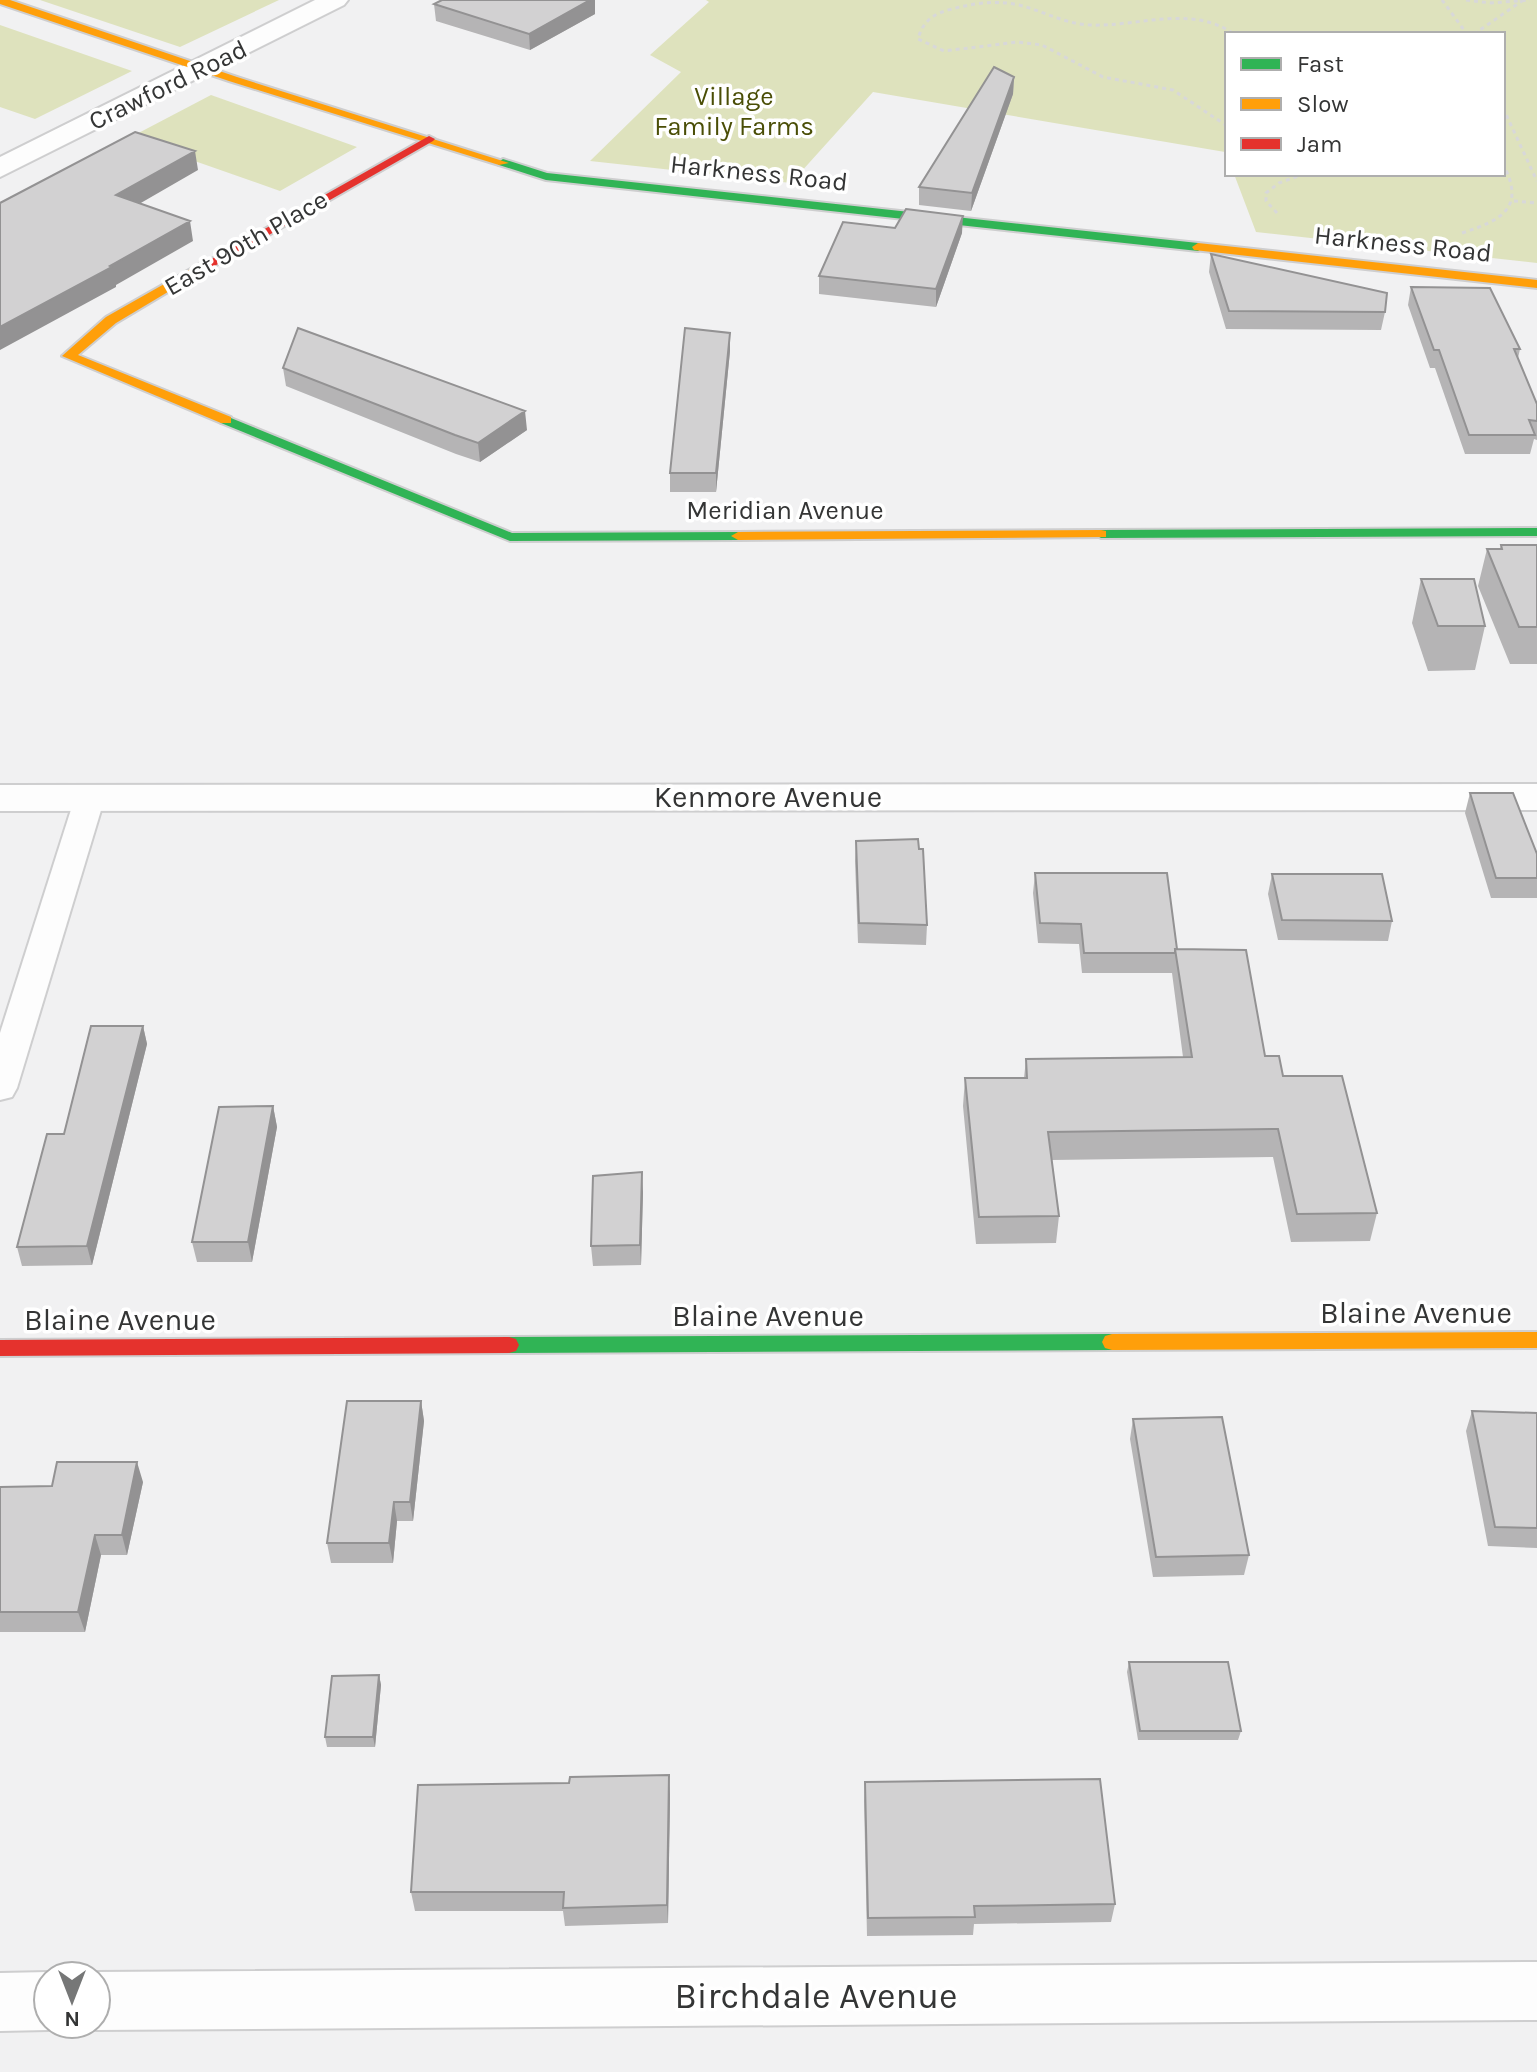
<svg xmlns="http://www.w3.org/2000/svg" width="1537" height="2072" font-family="Karla,sans-serif">
<rect width="100%" height="100%" fill="#f1f1f2"/>
<path fill="#dee2bd" d="M 40,0 L 279,0 L 180,47 Z
M 706,0 L 1537,0 L 1537,263 L 1256,232 L 1234,174 L 1503,174 L 1503,34 L 1227,34 L 1227,157 L 1225,152 L 873,92 L 791,183 L 590,161 L 681,72 L 650,55 L 709,2 Z
M 0,25 L 132,71 L 35,119 L 0,107 Z
M 211,95 L 357,147 L 280,191 L 129,138 Z"/>
<g fill="none" stroke-linecap="round" stroke-linejoin="round">
<g stroke="#cececf" stroke-width="4">
<path id="lane" d="M 90,787 L 101,790 L 105,797 L 17,1088 L 12,1097 L 0,1100 L 0,1033 L 75,797 L 79,790 Z"/>
</g>
<g stroke="#cececf" stroke-width="4">
<path id="street" d="M 315,0 L 348,0 L 344,5 L 0,177 L 0,157 Z
M 1537,784 L 1537,810 L 0,811 L 0,785 Z
M 1537,1962 L 1537,2020 L 96,2030 L 80,2024 L 96,2024 L 96,1976 L 85,1976 L 96,1972 Z
M 48,1972 L 59,1976 L 48,1976 L 48,2024 L 64,2024 L 48,2030 L 0,2031 L 0,1973 Z"/>
</g>
<g stroke="#cececf" stroke-width="4">
<path id="fast" d="M 503,159 L 547,173 L 1198,243 L 1204,247 L 1198,251 L 546,180 L 499,165 L 497,163 Z
M 226,416 L 512,533 L 738,532 L 745,536 L 738,540 L 510,541 L 221,423 L 219,420 Z
M 1537,528 L 1537,536 L 1101,538 L 1094,534 L 1101,530 Z
M 1112,1334 L 1119,1336 L 1122,1342 L 1119,1348 L 1112,1350 L 509,1353 L 502,1351 L 499,1345 L 502,1339 L 509,1337 Z"/>
</g>
<g stroke="#cececf" stroke-width="4">
<path id="slow" d="M 0,0 L 10,0 L 237,77 L 509,163 L 499,165 L 229,81 L 0,4 Z
M 1198,243 L 1537,280 L 1537,288 L 1194,250 L 1192,247 Z
M 203,262 L 213,265 L 116,323 L 78,355 L 231,417 L 231,423 L 221,423 L 62,356 L 106,317 Z
M 1101,530 L 1106,531 L 1106,537 L 738,540 L 731,536 L 738,532 Z
M 1537,1332 L 1537,1348 L 1112,1350 L 1105,1348 L 1102,1342 L 1105,1336 L 1112,1334 Z"/>
</g>
<g stroke="#cececf" stroke-width="4">
<path id="jam" d="M 429,136 L 435,139 L 433,141 L 211,268 L 201,265 Z
M 509,1337 L 516,1339 L 519,1345 L 516,1351 L 509,1353 L 0,1356 L 0,1340 Z"/>
</g>
<path stroke="#d8d8d9" stroke-width="3" stroke-dasharray="4 4" stroke-linecap="butt" d="M 1442,0 L 1467,34
M 1466,0 L 1491,3 L 1530,0
M 1474,34 L 1522,1
M 1503,108 L 1537,181
M 1227,126 L 1173,90 L 1103,77 L 1042,45 L 1018,42 L 944,51 L 918,39 C 923,20 935,13 952,9 C 974,3 997,0 1019,5 C 1043,11 1065,24 1090,25 C 1138,27 1191,4 1234,34
M 1514,201 L 1537,203
M 1277,213 L 1266,201 L 1266,193 L 1279,183 L 1304,174
M 1462,233 C 1502,220 1526,208 1503,164"/>
<use href="#lane" fill="#fdfdfd" fill-rule="evenodd"/>
<use href="#street" fill="#fdfdfd" fill-rule="evenodd"/>
<use href="#fast" fill="#30b455" fill-rule="evenodd"/>
<use href="#slow" fill="#ff9f0a" fill-rule="evenodd"/>
<use href="#jam" fill="#e5322d" fill-rule="evenodd"/>
</g>
<path fill="#b5b4b5" d="M 434,4 L 595,14 L 530,50 L 436,21 Z
M 1014,77 L 1013,94 L 971,211 L 919,205 L 919,187 Z
M 895,228 L 962,233 L 936,307 L 819,294 L 819,276 Z
M 1211,254 L 1385,312 L 1381,330 L 1226,329 L 1209,272 Z
M 1411,287 L 1520,349 L 1518,358 L 1537,404 L 1537,440 L 1534,439 L 1530,454 L 1465,454 L 1435,368 L 1430,368 L 1408,305 Z
M 730,333 L 730,351 L 716,492 L 670,492 L 670,473 Z
M 283,368 L 527,430 L 480,462 L 456,454 L 286,386 Z
M 1501,545 L 1537,545 L 1537,664 L 1510,664 L 1478,586 L 1487,549 L 1500,549 Z
M 1421,579 L 1485,626 L 1475,670 L 1428,671 L 1412,623 Z
M 1470,793 L 1537,854 L 1537,898 L 1491,898 L 1465,813 Z
M 856,841 L 927,925 L 926,945 L 858,943 L 855,861 Z
M 1035,873 L 1177,949 L 1265,1056 L 1283,1076 L 1377,1213 L 1370,1241 L 1291,1242 L 1273,1157 L 1052,1160 L 1059,1216 L 1056,1243 L 976,1244 L 963,1106 L 965,1078 L 1024,1078 L 1026,1059 L 1183,1057 L 1172,973 L 1082,973 L 1079,944 L 1038,943 L 1033,893 Z
M 1272,874 L 1392,921 L 1388,941 L 1278,940 L 1268,894 Z
M 143,1026 L 147,1044 L 92,1265 L 22,1266 L 17,1247 Z
M 273,1106 L 277,1127 L 252,1262 L 197,1262 L 192,1242 Z
M 643,1192 L 641,1265 L 593,1266 L 591,1246 Z
M 421,1401 L 424,1421 L 413,1521 L 397,1521 L 393,1563 L 331,1563 L 327,1543 Z
M 1472,1411 L 1537,1413 L 1537,1548 L 1488,1546 L 1466,1431 Z
M 1133,1419 L 1249,1555 L 1244,1575 L 1153,1577 L 1130,1439 Z
M 143,1482 L 127,1555 L 101,1555 L 85,1632 L 0,1632 L 0,1487 L 52,1486 Z
M 1129,1662 L 1241,1731 L 1238,1740 L 1138,1740 L 1127,1672 Z
M 379,1675 L 381,1685 L 375,1747 L 327,1747 L 325,1737 Z
M 865,1782 L 1115,1904 L 1111,1922 L 974,1924 L 973,1935 L 867,1936 L 864,1801 Z
M 569,1783 L 670,1794 L 668,1923 L 565,1926 L 563,1911 L 415,1911 L 411,1892 Z"/>
<path fill="#939293" d="M 590,0 L 595,0 L 595,14 L 530,50 L 529,34 Z
M 1014,77 L 1013,94 L 971,211 L 972,193 Z
M 195,151 L 198,170 L 120,215 L 116,195 Z
M 963,216 L 962,233 L 936,307 L 936,289 Z
M 190,221 L 193,241 L 116,285 L 116,287 L 0,350 L 0,327 Z
M 730,333 L 730,351 L 716,492 L 716,473 Z
M 525,411 L 527,430 L 480,462 L 478,443 Z
M 143,1026 L 147,1044 L 92,1265 L 87,1246 Z
M 273,1106 L 277,1127 L 252,1262 L 248,1242 Z
M 642,1172 L 643,1192 L 641,1265 L 640,1245 Z
M 421,1401 L 424,1421 L 413,1521 L 410,1502 Z
M 137,1462 L 143,1482 L 127,1555 L 122,1535 Z
M 394,1502 L 397,1521 L 393,1563 L 389,1543 Z
M 95,1535 L 101,1555 L 85,1632 L 78,1612 Z
M 379,1675 L 381,1685 L 375,1747 L 373,1737 Z
M 669,1775 L 670,1794 L 668,1923 L 667,1905 Z"/>
<path fill="#d2d1d2" stroke="#939293" stroke-width="2" d="M 442,0 L 590,0 L 529,34 L 434,4 Z
M 994,67 L 1014,77 L 972,193 L 919,187 Z
M 135,132 L 195,151 L 116,195 L 190,221 L 110,266 L 112,267 L 0,327 L 0,203 Z
M 906,209 L 963,216 L 936,289 L 819,276 L 843,222 L 895,228 Z
M 1211,254 L 1387,293 L 1385,312 L 1229,311 Z
M 1411,287 L 1490,288 L 1520,349 L 1514,349 L 1537,404 L 1537,421 L 1529,420 L 1535,435 L 1469,435 L 1439,350 L 1434,350 Z
M 298,328 L 525,411 L 478,443 L 455,435 L 283,368 Z
M 685,328 L 730,333 L 716,473 L 670,473 Z
M 1501,545 L 1537,545 L 1537,627 L 1519,627 L 1487,549 L 1502,549 Z
M 1421,579 L 1474,579 L 1485,626 L 1438,626 Z
M 1470,793 L 1513,793 L 1537,854 L 1537,878 L 1496,878 Z
M 918,839 L 919,849 L 923,849 L 927,925 L 859,923 L 856,841 Z
M 1035,873 L 1167,873 L 1177,949 L 1175,949 L 1175,953 L 1084,953 L 1081,924 L 1040,923 Z
M 1272,874 L 1382,874 L 1392,921 L 1282,920 Z
M 1175,949 L 1246,950 L 1265,1056 L 1279,1056 L 1283,1076 L 1342,1076 L 1377,1213 L 1297,1214 L 1278,1129 L 1048,1132 L 1059,1216 L 979,1217 L 965,1078 L 1027,1078 L 1026,1059 L 1192,1057 Z
M 91,1026 L 143,1026 L 87,1246 L 17,1247 L 47,1134 L 64,1134 Z
M 273,1106 L 248,1242 L 192,1242 L 219,1107 Z
M 642,1172 L 640,1245 L 591,1246 L 593,1176 Z
M 347,1401 L 421,1401 L 410,1502 L 394,1502 L 389,1543 L 327,1543 Z
M 1472,1411 L 1537,1413 L 1537,1528 L 1495,1527 Z
M 1222,1417 L 1249,1555 L 1156,1557 L 1133,1419 Z
M 57,1462 L 137,1462 L 122,1535 L 95,1535 L 78,1612 L 0,1612 L 0,1487 L 52,1486 Z
M 1129,1662 L 1228,1662 L 1241,1731 L 1140,1731 Z
M 379,1675 L 373,1737 L 325,1737 L 332,1676 Z
M 669,1775 L 667,1905 L 563,1908 L 564,1892 L 411,1892 L 418,1785 L 569,1783 L 570,1777 Z
M 1100,1779 L 1115,1904 L 974,1906 L 975,1917 L 868,1918 L 865,1782 Z"/>
<g text-anchor="middle" dominant-baseline="central" stroke-width="7" stroke-linejoin="round" paint-order="stroke">
<g font-size="26" fill="#343535" stroke="#fff">
<text transform="translate(168 85) rotate(-26)">Crawford Road</text>
<text transform="translate(759 173) rotate(6)">Harkness Road</text>
<text transform="translate(246 243) rotate(-30)">East 90th Place</text>
<text transform="translate(1403 244) rotate(6)">Harkness Road</text>
<text x="785" y="510">Meridian Avenue</text>
</g>
<g font-size="26" fill="#4a4e06" stroke="#fff">
<text x="734" y="96">Village<tspan x="734" dy="30">Family Farms</tspan></text>
</g>
<g font-size="30" fill="#343535" stroke="#fff">
<text x="768" y="797">Kenmore Avenue</text>
<text x="1416" y="1313">Blaine Avenue</text>
<text x="768" y="1316">Blaine Avenue</text>
<text x="120" y="1320">Blaine Avenue</text>
</g>
<g font-size="36" fill="#343535" stroke="#fff">
<text x="816" y="1996">Birchdale Avenue</text>
</g>
</g>
<rect x="1225" y="32" width="280" height="144" fill="#ffffff" stroke="#aeaeae" stroke-width="2"/>
<rect x="1241" y="58" width="40" height="12" fill="#30b455" stroke="#aeaeae" stroke-width="2"/>
<text x="1297" y="72" font-size="24" fill="#343535">Fast</text>
<rect x="1241" y="98" width="40" height="12" fill="#ff9f0a" stroke="#aeaeae" stroke-width="2"/>
<text x="1297" y="112" font-size="24" fill="#343535">Slow</text>
<rect x="1241" y="138" width="40" height="12" fill="#e5322d" stroke="#aeaeae" stroke-width="2"/>
<text x="1297" y="152" font-size="24" fill="#343535">Jam</text>
<g transform="translate(72 2000) rotate(180)"><circle r="38" fill="#ffffff" stroke="#aeaeae" stroke-width="2"/>
<path d="M0-6L14 30L0 20L-14 30Z" fill="#767777"/>
<text y="-12" font-size="22" font-weight="bold" text-anchor="middle" fill="#343535">N</text>
</g>
</svg>
